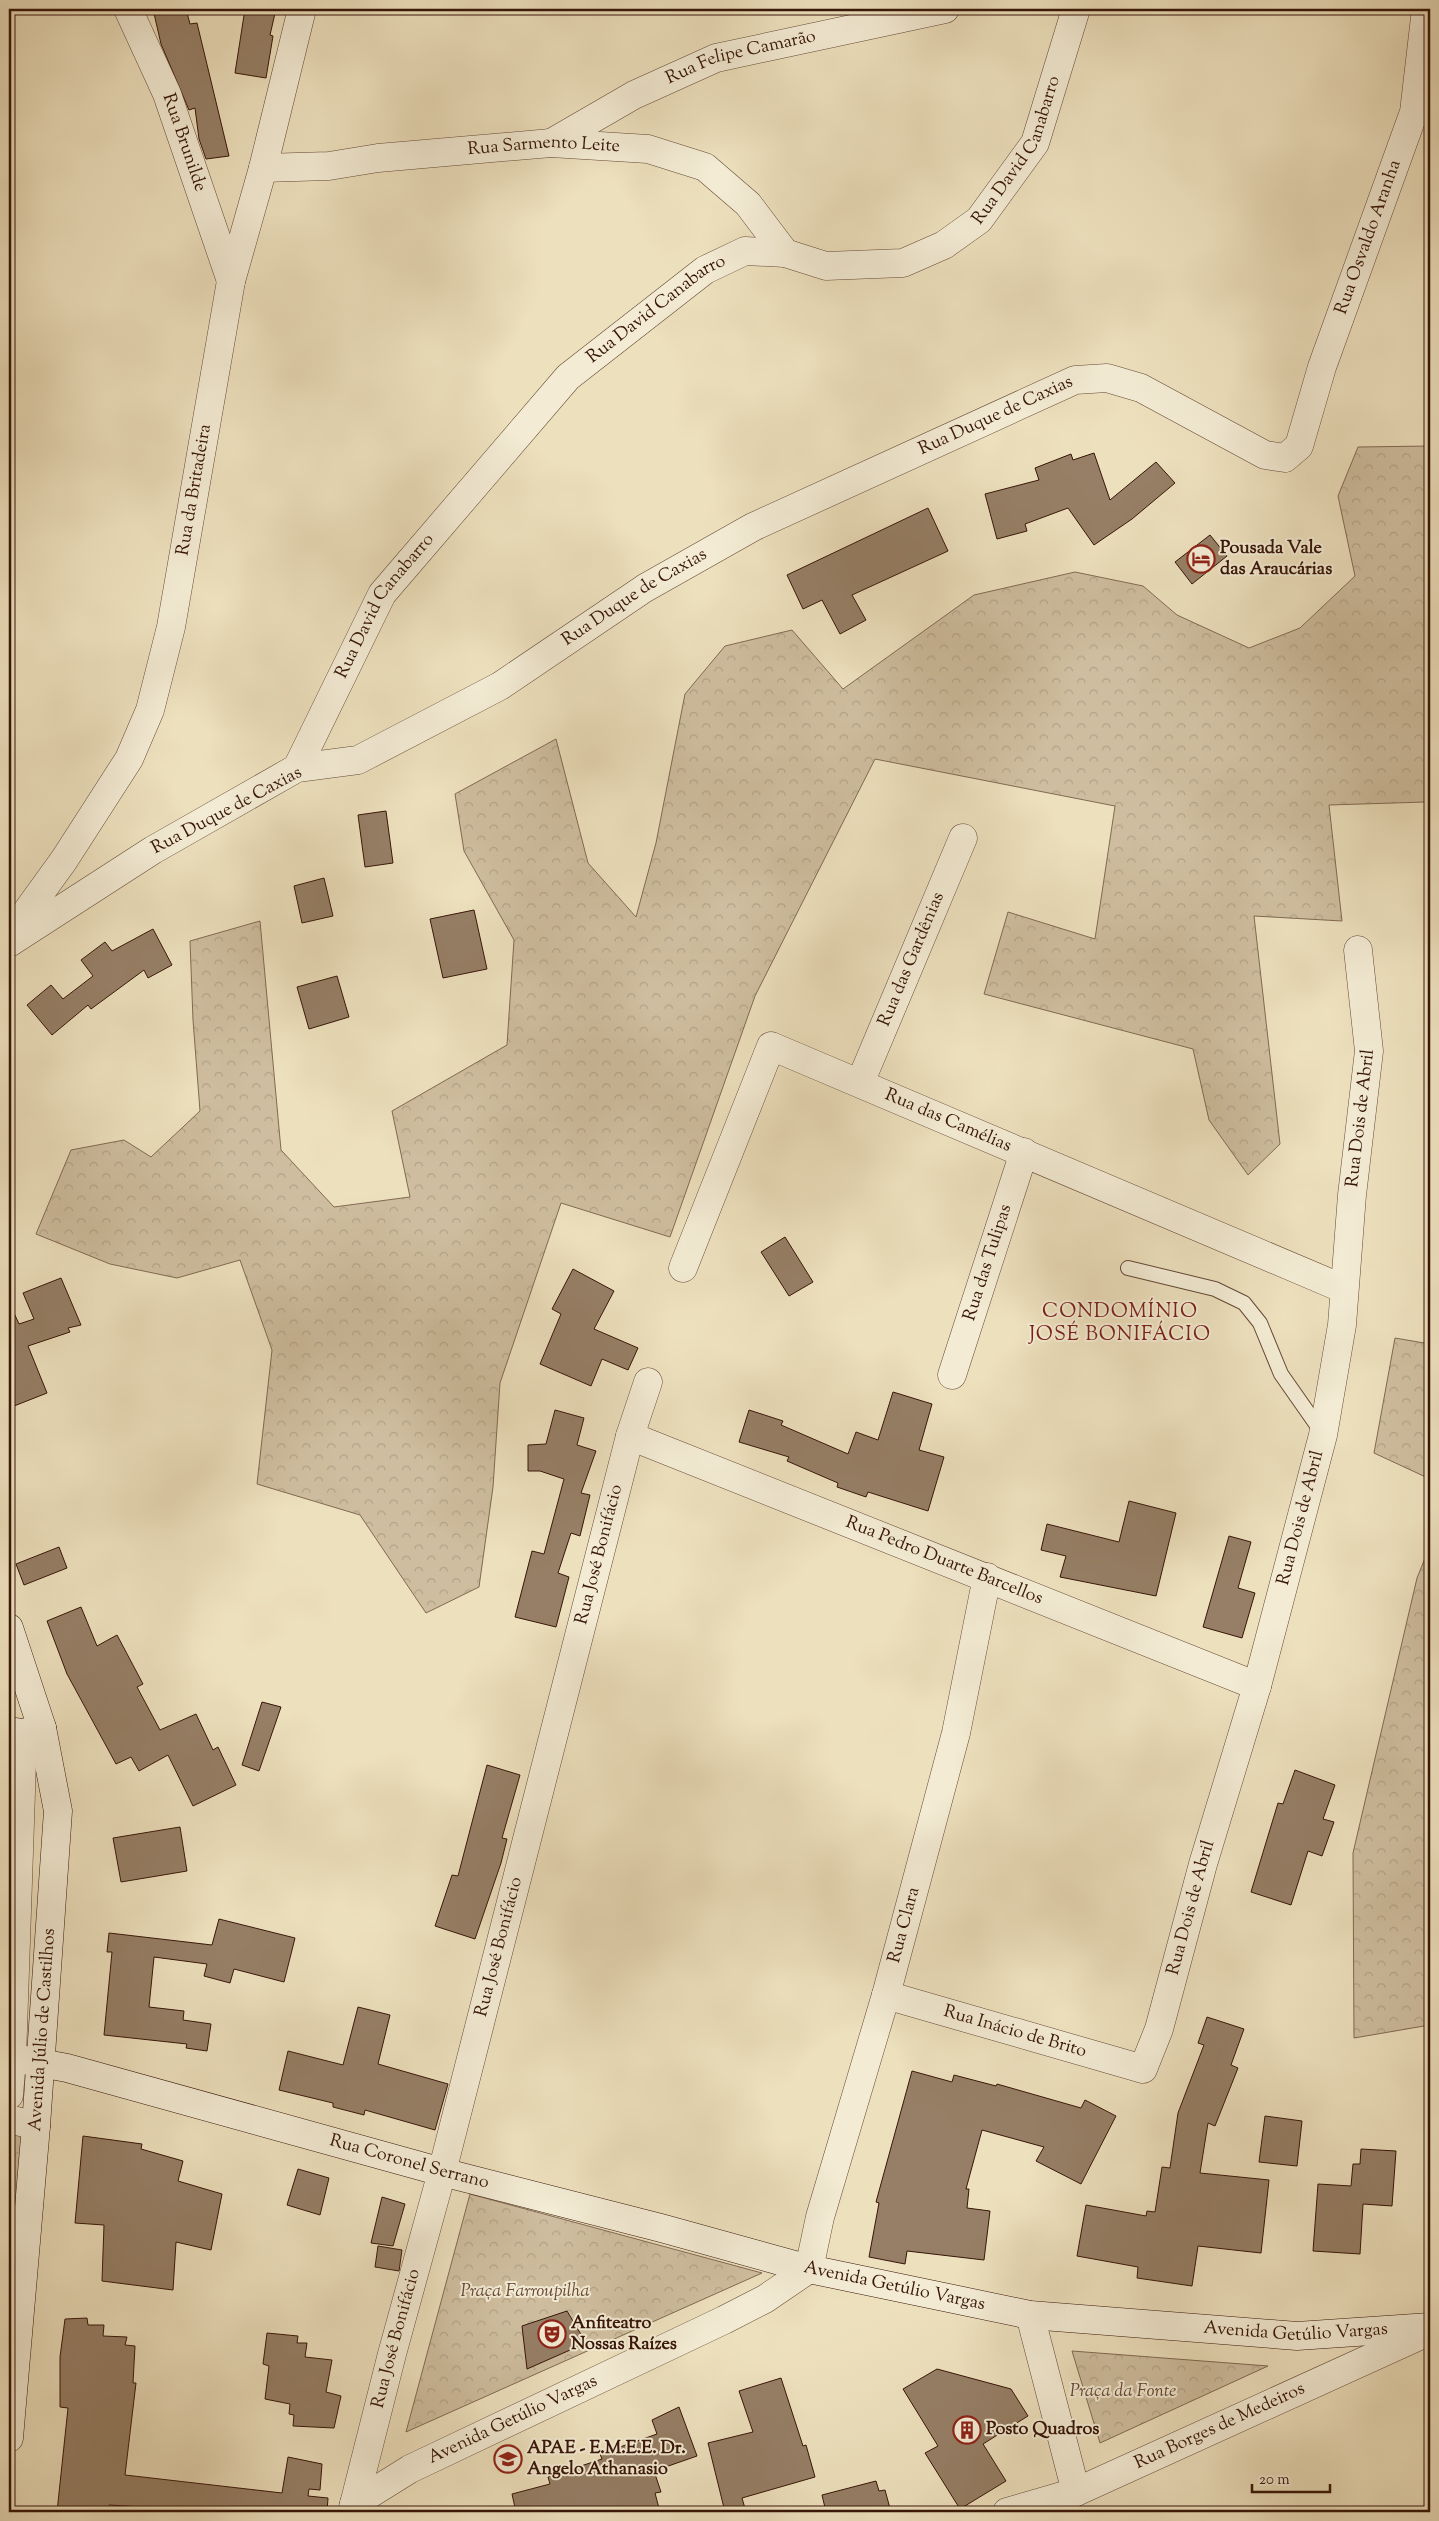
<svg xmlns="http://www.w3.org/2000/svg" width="1439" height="2521" font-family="'Sorts Mill Goudy',serif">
<defs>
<pattern id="forest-crowns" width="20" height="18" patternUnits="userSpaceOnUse" patternTransform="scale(1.25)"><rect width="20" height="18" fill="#cebd9e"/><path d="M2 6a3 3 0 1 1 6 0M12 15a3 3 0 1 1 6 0" fill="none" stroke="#b2a287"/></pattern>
</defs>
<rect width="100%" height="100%" fill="#ede0bd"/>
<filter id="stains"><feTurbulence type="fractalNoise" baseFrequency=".004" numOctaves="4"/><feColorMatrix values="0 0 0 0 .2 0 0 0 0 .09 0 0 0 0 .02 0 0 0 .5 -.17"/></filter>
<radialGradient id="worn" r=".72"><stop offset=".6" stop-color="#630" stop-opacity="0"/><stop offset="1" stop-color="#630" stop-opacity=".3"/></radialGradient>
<path fill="url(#forest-crowns)" stroke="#826953" d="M 1430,446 L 1430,1135 L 1425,1134 L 1425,802 L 1329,805 L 1342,921 L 1254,916 L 1280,1144 L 1248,1175 L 1209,1120 L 1193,1049 L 984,994 L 1008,912 L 1095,939 L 1115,806 L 875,759 L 755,996 L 670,1237 L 561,1203 L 500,1383 L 493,1487 L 479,1587 L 426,1613 L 360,1515 L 257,1484 L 272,1350 L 240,1260 L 177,1278 L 110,1264 L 36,1234 L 71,1150 L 124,1140 L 151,1157 L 200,1111 L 193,1020 L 190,941 L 260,921 L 281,1150 L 334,1207 L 410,1197 L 392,1111 L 507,1045 L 514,940 L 464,851 L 455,794 L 556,739 L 588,863 L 636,917 L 656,843 L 685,694 L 725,646 L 792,630 L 843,689 L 974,595 L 1075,572 L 1143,586 L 1177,615 L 1249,648 L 1300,628 L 1355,576 L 1338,496 L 1358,447 Z
M 1395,1338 L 1430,1344 L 1430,1479 L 1374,1453 Z
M 1430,1546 L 1430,2025 L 1354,2038 L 1353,1853 L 1417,1578 Z
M 9,2119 L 36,2126 L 9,2438 Z
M 470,2194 L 762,2273 L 406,2432 Z
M 1072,2351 L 1268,2366 L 1100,2443 Z"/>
<path fill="#967f66" stroke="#371508" d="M 153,9 L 186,9 L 190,24 L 197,23 L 229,156 L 206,159 L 199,139 L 195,108 L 189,110 L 161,44 Z
M 245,9 L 276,9 L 270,35 L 273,36 L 266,78 L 235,73 Z
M 1094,453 L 1110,500 L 1156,462 L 1175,483 L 1132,519 L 1094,545 L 1068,508 L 1025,524 L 1027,531 L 997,539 L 985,494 L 1039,480 L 1035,468 L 1071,454 L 1073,460 Z
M 928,508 L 948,551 L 852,595 L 866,620 L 840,634 L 822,600 L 803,609 L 787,575 Z
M 1210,535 L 1227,556 L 1192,584 L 1175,562 Z
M 386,811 L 393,863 L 365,867 L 358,815 Z
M 324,878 L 333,916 L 302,923 L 294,886 Z
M 474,910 L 487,969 L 443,978 L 430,919 Z
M 153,929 L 172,965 L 148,978 L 144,970 L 91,1009 L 88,1005 L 52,1035 L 27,1005 L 51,985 L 63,999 L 93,976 L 81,960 L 105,942 L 112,951 Z
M 337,976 L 349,1017 L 309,1029 L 297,987 Z
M 785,1237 L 813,1282 L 789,1296 L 761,1252 Z
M 573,1269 L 614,1291 L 594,1329 L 638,1348 L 628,1370 L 602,1359 L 591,1386 L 540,1364 L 561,1314 L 552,1309 Z
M 61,1278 L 81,1325 L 68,1328 L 70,1332 L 28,1346 L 47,1393 L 9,1408 L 9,1302 L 19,1324 L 34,1319 L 23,1293 Z
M 893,1392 L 932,1404 L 919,1450 L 944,1457 L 928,1511 L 868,1492 L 866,1497 L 837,1487 L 838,1483 L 787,1461 L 789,1457 L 739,1442 L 749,1410 L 783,1421 L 781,1425 L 848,1454 L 856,1432 L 878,1440 Z
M 555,1410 L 584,1418 L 577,1445 L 596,1451 L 581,1493 L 590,1495 L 580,1536 L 571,1533 L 558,1573 L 569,1577 L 556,1627 L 515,1617 L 532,1551 L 544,1554 L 564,1479 L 540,1471 L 528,1471 L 528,1445 L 546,1444 Z
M 1129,1501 L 1176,1513 L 1156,1596 L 1060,1577 L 1066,1556 L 1041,1550 L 1047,1524 L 1119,1542 Z
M 1229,1536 L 1251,1542 L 1238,1588 L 1255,1593 L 1242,1638 L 1203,1627 Z
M 59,1547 L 67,1568 L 24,1585 L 16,1564 Z
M 81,1607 L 97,1646 L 117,1635 L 143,1684 L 137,1687 L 160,1730 L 196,1714 L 213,1750 L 218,1747 L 236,1785 L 193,1806 L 168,1755 L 139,1771 L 131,1757 L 116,1764 L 67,1674 L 47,1621 Z
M 262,1702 L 281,1707 L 259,1771 L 242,1765 Z
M 487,1765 L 520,1775 L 502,1838 L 507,1839 L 501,1863 L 475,1939 L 435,1926 L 452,1875 L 458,1876 Z
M 1295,1770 L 1335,1785 L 1323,1819 L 1334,1822 L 1322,1856 L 1308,1851 L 1291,1905 L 1251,1892 L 1278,1803 L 1283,1804 Z
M 180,1827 L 187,1871 L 121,1882 L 113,1838 Z
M 219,1919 L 295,1938 L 284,1982 L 234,1969 L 230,1983 L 204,1976 L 207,1964 L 154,1957 L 149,2007 L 184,2011 L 183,2020 L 211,2024 L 207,2051 L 186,2048 L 187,2044 L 104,2035 L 112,1952 L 107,1952 L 109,1933 L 212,1945 Z
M 358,2007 L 390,2015 L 378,2064 L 448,2084 L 435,2130 L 365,2110 L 364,2115 L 333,2107 L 333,2103 L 279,2090 L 288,2051 L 343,2065 Z
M 1207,2017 L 1244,2029 L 1231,2065 L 1238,2068 L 1215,2126 L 1208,2123 L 1200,2173 L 1269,2180 L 1261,2253 L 1198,2246 L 1192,2286 L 1137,2278 L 1138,2267 L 1077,2256 L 1086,2205 L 1146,2216 L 1147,2211 L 1155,2212 L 1162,2167 L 1170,2168 L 1178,2113 L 1204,2045 L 1198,2043 Z
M 912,2071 L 952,2082 L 954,2075 L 996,2086 L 997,2084 L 1081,2108 L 1085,2100 L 1116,2116 L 1081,2184 L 1036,2161 L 1044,2147 L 982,2130 L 966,2189 L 969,2189 L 967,2208 L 990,2211 L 984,2260 L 907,2251 L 905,2264 L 869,2257 L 879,2203 L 876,2202 Z
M 1265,2116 L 1302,2121 L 1297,2166 L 1259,2162 Z
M 83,2136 L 142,2144 L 141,2149 L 183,2161 L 178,2181 L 222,2194 L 211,2250 L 176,2242 L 173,2290 L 102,2281 L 104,2225 L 75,2223 Z
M 1361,2149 L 1396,2151 L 1392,2206 L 1363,2204 L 1360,2254 L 1313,2251 L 1318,2184 L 1351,2186 L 1353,2164 L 1360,2164 Z
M 298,2169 L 329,2178 L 320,2215 L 287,2205 Z
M 382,2197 L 405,2204 L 393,2246 L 371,2243 Z
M 378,2246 L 402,2250 L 399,2271 L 375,2267 Z
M 567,2311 L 586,2343 L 527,2369 L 522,2326 Z
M 87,2318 L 88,2325 L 104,2325 L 103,2336 L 127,2337 L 125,2345 L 135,2346 L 133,2383 L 136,2383 L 125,2475 L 282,2493 L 288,2457 L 322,2464 L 320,2490 L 309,2489 L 308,2496 L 328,2498 L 327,2512 L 154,2512 L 143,2507 L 109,2505 L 108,2512 L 57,2512 L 68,2408 L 60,2407 L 60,2357 L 65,2319 Z
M 267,2333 L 298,2336 L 297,2343 L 307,2343 L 305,2357 L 332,2360 L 326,2392 L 341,2396 L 334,2428 L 293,2426 L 294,2415 L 289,2414 L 290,2404 L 265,2399 L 269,2366 L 263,2364 Z
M 937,2369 L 1011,2389 L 1028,2416 L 983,2444 L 1006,2481 L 960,2509 L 925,2453 L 938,2446 L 903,2389 Z
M 781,2378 L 803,2446 L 806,2445 L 815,2477 L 742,2498 L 746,2512 L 725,2512 L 708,2443 L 753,2432 L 739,2391 Z
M 679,2407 L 697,2456 L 654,2471 L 661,2492 L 655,2493 L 660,2512 L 516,2512 L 512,2494 L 550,2484 L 548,2477 L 602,2459 L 600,2454 L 657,2434 L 652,2420 Z
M 876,2481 L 879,2491 L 885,2490 L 891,2512 L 826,2512 L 822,2495 Z"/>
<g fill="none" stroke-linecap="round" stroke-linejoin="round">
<g stroke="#644835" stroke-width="16">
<path id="lane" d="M 1128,1268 L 1215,1289 L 1244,1303 L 1260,1323 L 1281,1374 L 1323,1434"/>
</g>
<g stroke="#644835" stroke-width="29">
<g id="street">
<path id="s1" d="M 128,9 L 167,94 L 231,281"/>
<path id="s2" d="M 551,143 L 634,95 L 716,58 L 945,9"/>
<path id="s3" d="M 263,168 L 329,166 L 378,158 L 551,143 L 648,149 L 705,167 L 748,204 L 785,253"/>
<path id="s4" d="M 297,768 L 382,594 L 568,377 L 705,270 L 745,251 L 785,253 L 826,266 L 903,263 L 944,245 L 979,220 L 1035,143 L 1076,9"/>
<path id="s5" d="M 9,936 L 64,860 L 129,759 L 150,710 L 171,627 L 231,281 L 263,168 L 302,9"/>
<path id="s6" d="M 9,943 L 153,850 L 297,768 L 358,760 L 500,686 L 645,588 L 753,527 L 1075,380 L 1107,378 L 1141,388 L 1265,455 L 1285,458 L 1299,446 L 1322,367 L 1414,112 L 1426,9"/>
<path id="s7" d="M 860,1083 L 963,838"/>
<path id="s8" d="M 683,1268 L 771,1046 L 1344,1289"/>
<path id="s9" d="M 952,1375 L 1024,1152"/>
<path id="s10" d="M 630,1436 L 1257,1686"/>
<path id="s11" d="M 886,1995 L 1143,2069 L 1159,2029 L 1203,1864 L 1257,1686 L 1323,1435 L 1342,1325 L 1352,1195 L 1369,1051 L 1358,950"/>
<path d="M 9,2095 L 12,2059 L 23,1733"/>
<path d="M 9,2119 L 36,2126"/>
<path d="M 1030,2315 L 1076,2492"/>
<path id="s12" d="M 352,2512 L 392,2354 L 442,2172 L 630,1436 L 648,1382"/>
<path id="s13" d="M 363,2512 L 354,2504 L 410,2469 L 724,2320 L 765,2299 L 809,2269 L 820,2217 L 886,1995 L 956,1733 L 987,1577"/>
<path id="s14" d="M 1007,2512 L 1076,2492 L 1430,2331"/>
</g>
</g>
<g stroke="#371508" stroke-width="29">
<g id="secondary">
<path d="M 9,1628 L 42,1728 L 58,1811 L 36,2126 L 9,2438"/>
<path d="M 9,1731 L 23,1733 L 42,1728"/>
<path id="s15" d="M 9,2057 L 67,2068 L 442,2172 L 661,2228 L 809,2269 L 1030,2315 L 1297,2336 L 1430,2327"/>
</g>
</g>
<use href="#lane" stroke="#f3ebd4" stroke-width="14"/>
<use href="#street" stroke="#f3ebd4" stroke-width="28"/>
<use href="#secondary" stroke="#f3ebd4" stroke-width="28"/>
</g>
<defs>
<g id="hotel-ring" transform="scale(1.4375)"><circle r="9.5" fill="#f3ebd4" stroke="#8f2418" stroke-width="1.5"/><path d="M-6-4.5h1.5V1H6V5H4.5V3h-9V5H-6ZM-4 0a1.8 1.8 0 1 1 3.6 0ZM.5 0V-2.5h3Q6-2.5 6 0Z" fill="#8f2418"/></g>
<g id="theatre-ring" transform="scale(1.4375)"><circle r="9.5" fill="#f3ebd4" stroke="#8f2418" stroke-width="1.5"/><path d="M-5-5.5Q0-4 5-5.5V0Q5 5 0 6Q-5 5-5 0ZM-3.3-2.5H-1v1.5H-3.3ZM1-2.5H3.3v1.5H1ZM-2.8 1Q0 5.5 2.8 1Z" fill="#8f2418"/></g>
<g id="building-ring" transform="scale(1.4375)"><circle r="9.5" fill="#f3ebd4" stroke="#8f2418" stroke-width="1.5"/><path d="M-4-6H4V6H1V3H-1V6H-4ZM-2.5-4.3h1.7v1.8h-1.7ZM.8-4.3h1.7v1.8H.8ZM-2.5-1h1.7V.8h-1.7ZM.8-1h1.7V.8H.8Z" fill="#8f2418"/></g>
<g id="school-ring" transform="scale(1.4375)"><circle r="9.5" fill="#f3ebd4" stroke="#8f2418" stroke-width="1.5"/><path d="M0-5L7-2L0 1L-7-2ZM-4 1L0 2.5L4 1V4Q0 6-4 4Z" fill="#8f2418"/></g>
</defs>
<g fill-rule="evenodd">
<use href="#hotel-ring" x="1201" y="559"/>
<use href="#theatre-ring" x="552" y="2334"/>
<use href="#building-ring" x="967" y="2430"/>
<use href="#school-ring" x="508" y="2459"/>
</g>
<g text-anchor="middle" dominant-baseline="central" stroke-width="4" stroke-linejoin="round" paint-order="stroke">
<g font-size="18" fill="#371508" stroke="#f3ebd4">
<text stroke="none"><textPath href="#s2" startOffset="210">Rua Felipe Camarão</textPath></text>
<text stroke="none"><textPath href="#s1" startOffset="145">Rua Brunilde</textPath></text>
<text stroke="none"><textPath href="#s4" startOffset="1026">Rua David Canabarro</textPath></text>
<text stroke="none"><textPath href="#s3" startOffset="282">Rua Sarmento Leite</textPath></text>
<text stroke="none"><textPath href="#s6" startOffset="1679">Rua Osvaldo Aranha</textPath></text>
<text stroke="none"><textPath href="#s4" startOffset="591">Rua David Canabarro</textPath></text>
<text stroke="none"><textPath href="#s6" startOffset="1125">Rua Duque de Caxias</textPath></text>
<text stroke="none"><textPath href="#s5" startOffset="492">Rua da Britadeira</textPath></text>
<text stroke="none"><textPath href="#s6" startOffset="720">Rua Duque de Caxias</textPath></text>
<text stroke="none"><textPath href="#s4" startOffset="185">Rua David Canabarro</textPath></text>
<text transform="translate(227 811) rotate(-28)">Rua Duque de Caxias</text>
<text stroke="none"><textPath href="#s7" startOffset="134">Rua das Gardênias</textPath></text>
<text stroke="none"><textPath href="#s11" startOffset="1246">Rua Dois de Abril</textPath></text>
<text stroke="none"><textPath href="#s8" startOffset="431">Rua das Camélias</textPath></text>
<text stroke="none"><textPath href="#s9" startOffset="118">Rua das Tulipas</textPath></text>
<text stroke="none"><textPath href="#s11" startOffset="841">Rua Dois de Abril</textPath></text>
<text stroke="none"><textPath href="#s12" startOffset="989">Rua José Bonifácio</textPath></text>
<text stroke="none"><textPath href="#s10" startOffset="338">Rua Pedro Duarte Barcellos</textPath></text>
<text stroke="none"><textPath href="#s11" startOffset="436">Rua Dois de Abril</textPath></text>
<text stroke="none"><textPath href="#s13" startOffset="882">Rua Clara</textPath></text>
<text stroke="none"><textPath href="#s12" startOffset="584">Rua José Bonifácio</textPath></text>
<text transform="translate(43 2030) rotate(-86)">Avenida Júlio de Castilhos</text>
<text stroke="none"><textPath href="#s11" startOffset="134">Rua Inácio de Brito</textPath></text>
<text stroke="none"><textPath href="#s15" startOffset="414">Rua Coronel Serrano</textPath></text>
<text stroke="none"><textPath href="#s15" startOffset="915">Avenida Getúlio Vargas</textPath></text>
<text stroke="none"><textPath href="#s15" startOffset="1320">Avenida Getúlio Vargas</textPath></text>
<text stroke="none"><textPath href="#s12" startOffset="179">Rua José Bonifácio</textPath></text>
<text stroke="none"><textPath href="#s13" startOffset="192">Avenida Getúlio Vargas</textPath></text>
<text stroke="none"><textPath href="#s14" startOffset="230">Rua Borges de Medeiros</textPath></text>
</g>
<g font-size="18" font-weight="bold" fill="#371508" stroke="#f3ebd4" text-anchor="start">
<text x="1220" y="549">Pousada Vale<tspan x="1220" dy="21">das Araucárias</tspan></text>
<text x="571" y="2324">Anfiteatro<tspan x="571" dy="21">Nossas Raízes</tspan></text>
<text x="986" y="2430">Posto Quadros</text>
<text x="527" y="2449">APAE - E.M.E.E. Dr.<tspan x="527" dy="21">Angelo Athanasio</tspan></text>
</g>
<g font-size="18" font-style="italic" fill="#644735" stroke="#f3ebd4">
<text x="525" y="2292">Praça Farroupilha</text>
<text x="1123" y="2392">Praça da Fonte</text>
</g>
<g font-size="20" letter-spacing="1" fill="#7a1f14" stroke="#f3ebd4">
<text x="1120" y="1312">CONDOMÍNIO<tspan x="1120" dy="23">JOSÉ BONIFÁCIO</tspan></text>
</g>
</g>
<rect width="1439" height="2521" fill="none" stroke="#ede0bd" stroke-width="30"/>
<rect x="10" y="10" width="1419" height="2501" fill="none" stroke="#371508" stroke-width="2.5"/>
<rect x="15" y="15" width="1409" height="2491" fill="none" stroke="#371508"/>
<path d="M1252 2484v8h78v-8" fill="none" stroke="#371508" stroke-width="2.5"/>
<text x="1259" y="2484" font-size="15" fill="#371508" stroke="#f3ebd4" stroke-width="4" paint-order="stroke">20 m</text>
<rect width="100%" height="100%" filter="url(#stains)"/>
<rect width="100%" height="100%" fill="url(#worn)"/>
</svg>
